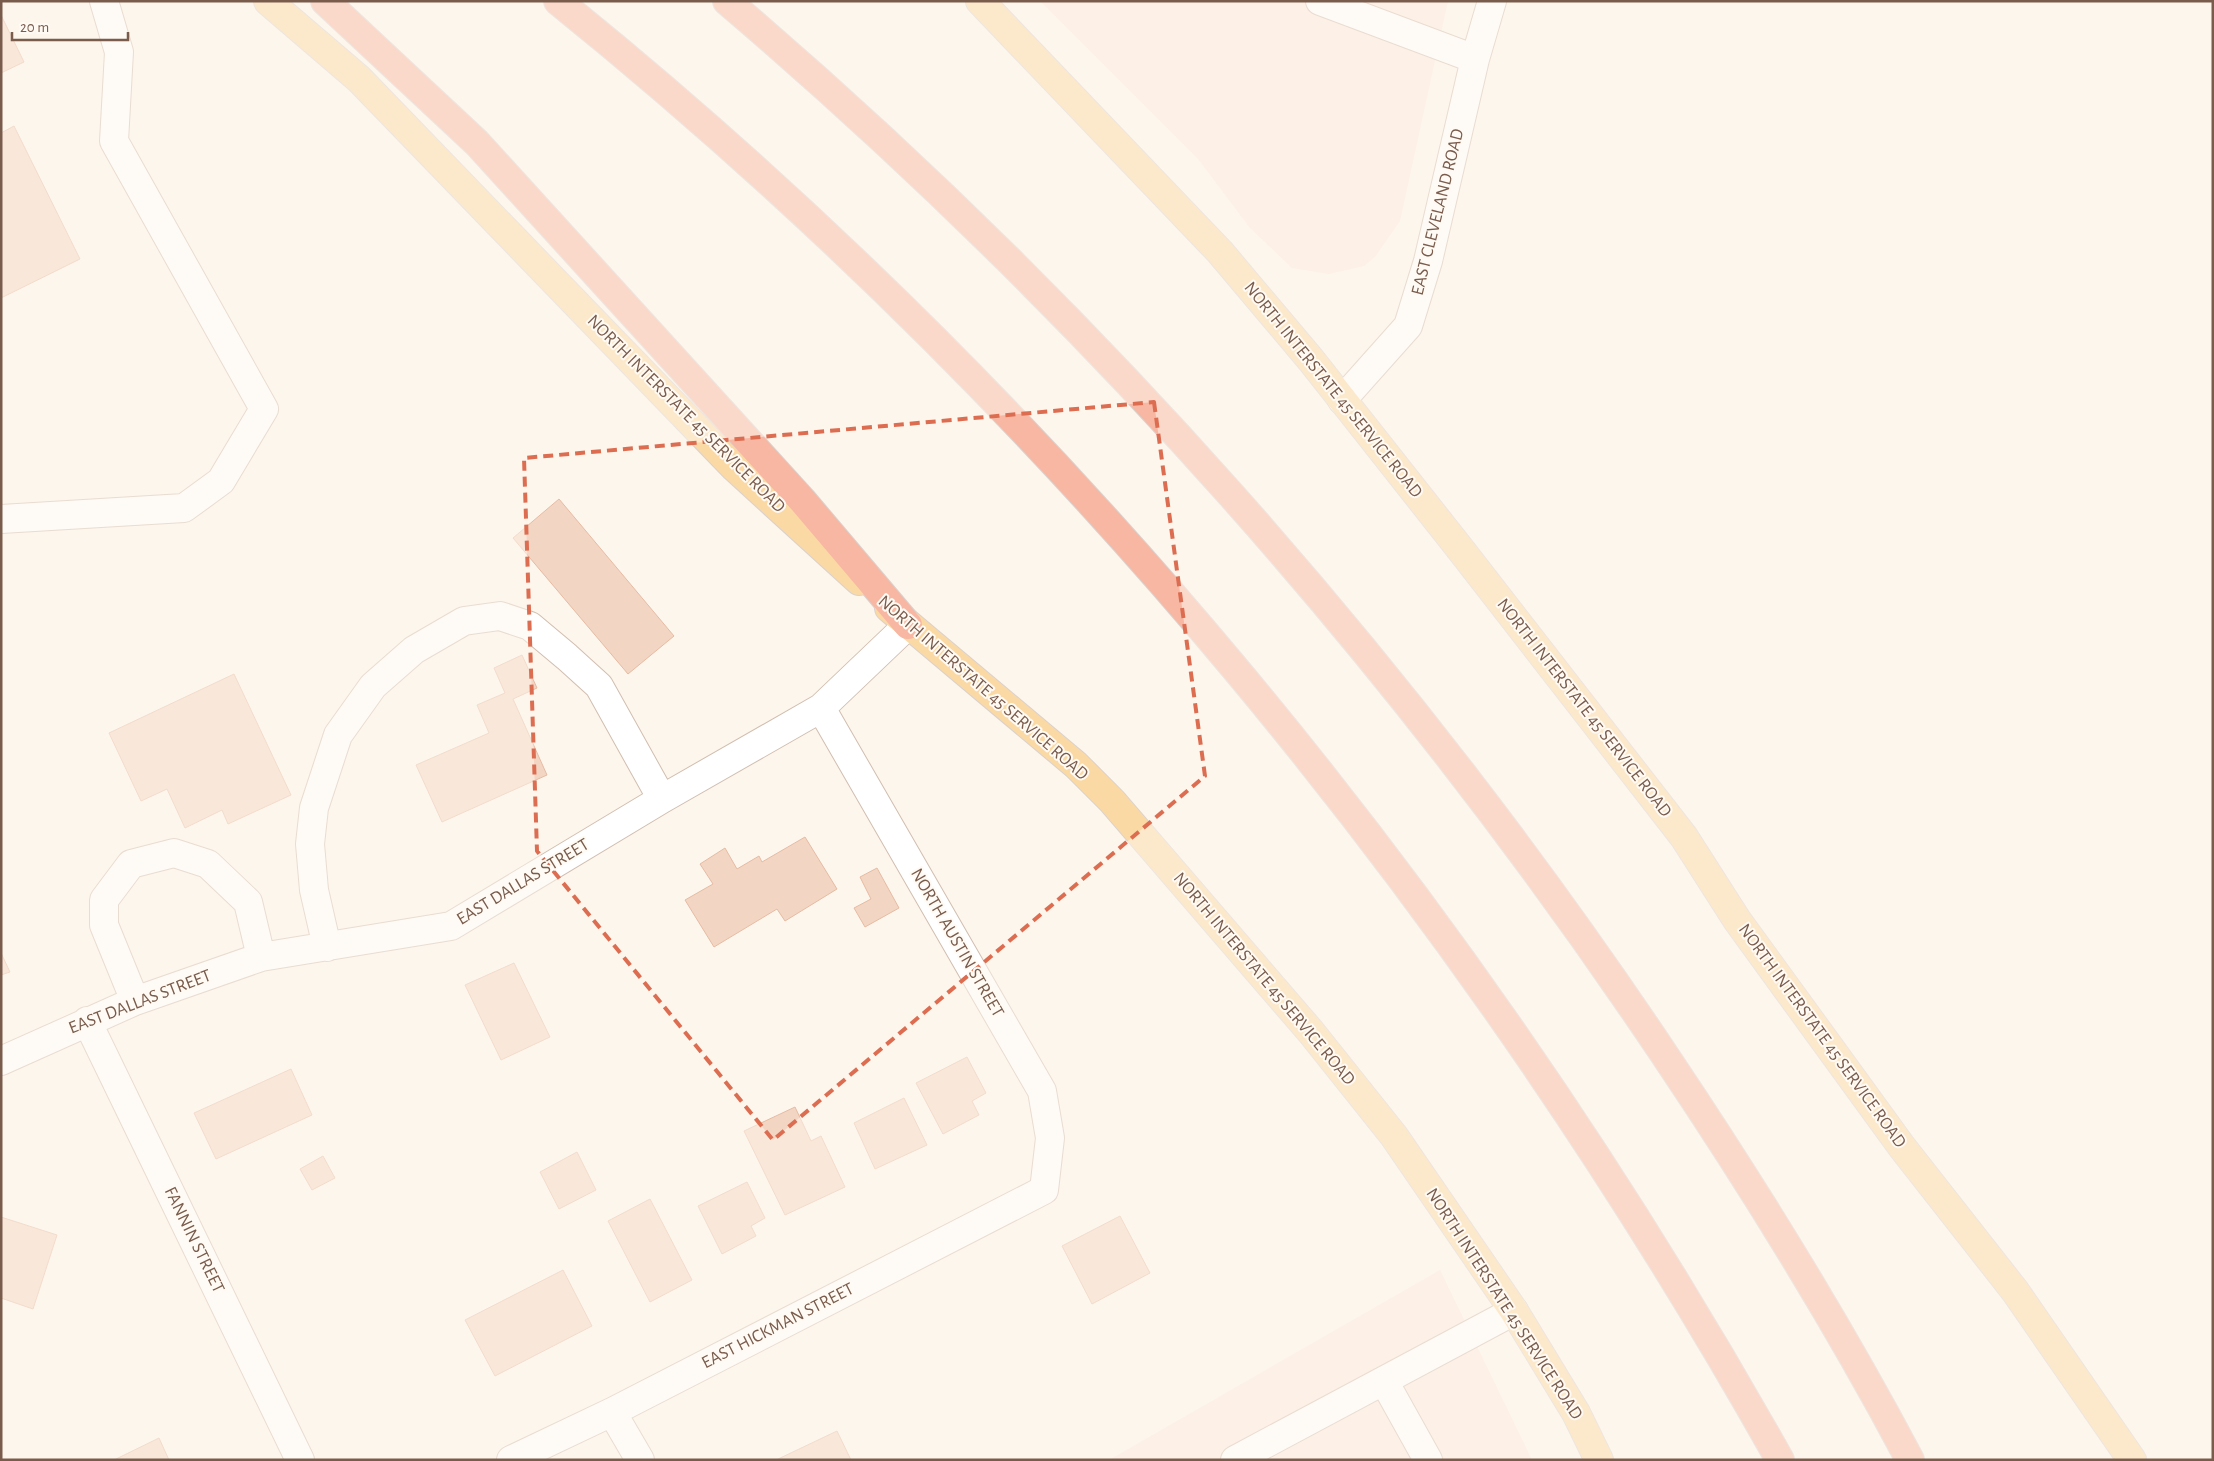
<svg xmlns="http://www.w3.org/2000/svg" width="2214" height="1461" font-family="'Alegreya Sans',sans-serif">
<rect width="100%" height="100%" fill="#fdf6ec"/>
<path fill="#fde8e0" d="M 1040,1 L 1448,1 L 1400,221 L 1375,257 L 1364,266 L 1329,274 L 1292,268 L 1250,228 L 1199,160 Z
M 1440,1270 L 1532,1460 L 1109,1460 Z"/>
<path fill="#f3d5c3" stroke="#e6bba3" d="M 1,15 L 24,62 L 1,73 Z
M 14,126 L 80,259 L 1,298 L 1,133 Z
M 559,499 L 674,636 L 628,674 L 513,538 Z
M 522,655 L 537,688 L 513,699 L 547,775 L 442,822 L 416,765 L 489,733 L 477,705 L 505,693 L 494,668 Z
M 234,674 L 291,795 L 228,824 L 222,810 L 185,828 L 167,789 L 141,801 L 109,733 Z
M 805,837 L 837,889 L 785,921 L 777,909 L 714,947 L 685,900 L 713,884 L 700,864 L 725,848 L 737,869 L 759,856 L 762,862 Z
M 877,868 L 899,908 L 865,927 L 854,908 L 871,899 L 860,877 Z
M 1,953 L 10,972 L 1,975 Z
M 514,963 L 550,1037 L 501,1060 L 465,985 Z
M 967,1057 L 986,1093 L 972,1101 L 979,1115 L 943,1134 L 916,1083 Z
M 291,1069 L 312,1115 L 216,1159 L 194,1113 Z
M 904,1098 L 927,1145 L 875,1169 L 854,1123 Z
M 795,1107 L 811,1141 L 821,1136 L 845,1187 L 785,1215 L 744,1131 Z
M 577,1152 L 596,1190 L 559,1209 L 540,1172 Z
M 323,1156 L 335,1178 L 312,1190 L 300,1169 Z
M 747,1182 L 765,1218 L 751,1226 L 756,1236 L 722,1254 L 698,1206 Z
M 650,1199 L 692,1280 L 650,1302 L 608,1221 Z
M 1120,1216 L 1150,1273 L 1092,1304 L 1062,1246 Z
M 1,1217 L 57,1235 L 33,1309 L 1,1298 Z
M 563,1270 L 592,1326 L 495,1376 L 465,1320 Z
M 837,1431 L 851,1460 L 776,1460 Z
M 159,1438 L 169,1460 L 114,1460 Z"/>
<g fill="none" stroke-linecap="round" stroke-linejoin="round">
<g stroke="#d1beb0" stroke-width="30">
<path id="minor" d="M 1320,1 L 1475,59
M 1342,400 L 1408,326 L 1428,261 L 1475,59 L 1492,1
M 1,519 L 184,508 L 221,481 L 264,409 L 114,141 L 119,52 L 104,1
M 327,947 L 314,890 L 310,844 L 314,808 L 338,735 L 373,686 L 414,650 L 464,621 L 500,616 L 530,626 L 567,657 L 599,686 L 662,799
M 135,1001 L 104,925 L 104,900 L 131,864 L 174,853 L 208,864 L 248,902 L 261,957
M 87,1021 L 300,1460
M 1,1061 L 135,1001 L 261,957 L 451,926 L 662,799 L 821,708 L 908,625
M 1384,1381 L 1428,1460
M 612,1412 L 640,1460
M 511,1460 L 612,1412 L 1044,1190 L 1050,1138 L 1042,1091 L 821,708
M 1235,1460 L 1514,1311"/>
</g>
<g stroke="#dad1cd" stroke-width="30">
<path id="major" d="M 268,1 L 359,79 L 735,468 L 859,581
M 980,1 L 1220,252 L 1311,360 L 1461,550 L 1684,837 L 1737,920 L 1902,1147 L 2015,1291 L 2132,1460
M 889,608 L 1076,765 L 1112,801 L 1311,1032 L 1394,1136 L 1514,1311 L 1576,1413 L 1599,1460"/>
</g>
<g stroke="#dad1cd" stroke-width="30">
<path id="highway" d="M 325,1 L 477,143 L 802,500 L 908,625
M 558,1 C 1055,402 1468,904 1780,1460
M 727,1 C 1086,307 1402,663 1664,1054 C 1752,1185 1836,1320 1910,1460"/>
</g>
<use href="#minor" stroke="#fff" stroke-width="28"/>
<use href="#major" stroke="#fbd9a5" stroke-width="28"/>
<use href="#highway" stroke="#f7b7a3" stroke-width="28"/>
</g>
<path d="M0 0H2214V1461H0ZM 1154,402 L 1205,776 L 773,1140 L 537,851 L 524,458 Z" fill="#fdf6ec" fill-opacity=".55" fill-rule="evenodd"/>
<path fill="none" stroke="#dc6d51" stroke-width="4" stroke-dasharray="10 6" stroke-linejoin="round" d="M 1154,402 L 1205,776 L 773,1140 L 537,851 L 524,458 Z"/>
<g text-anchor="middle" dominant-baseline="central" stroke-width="4" stroke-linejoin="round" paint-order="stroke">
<g font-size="18" fill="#7a5c4d" stroke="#fffaf3">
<text transform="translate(1438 212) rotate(-76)">EAST CLEVELAND ROAD</text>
<text transform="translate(1333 390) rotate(51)">NORTH INTERSTATE 45 SERVICE ROAD</text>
<text transform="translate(686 414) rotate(45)">NORTH INTERSTATE 45 SERVICE ROAD</text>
<text transform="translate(983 688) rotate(41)">NORTH INTERSTATE 45 SERVICE ROAD</text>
<text transform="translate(1584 708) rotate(52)">NORTH INTERSTATE 45 SERVICE ROAD</text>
<text transform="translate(523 882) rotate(-31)">EAST DALLAS STREET</text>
<text transform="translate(957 943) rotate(60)">NORTH AUSTIN STREET</text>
<text transform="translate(1264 979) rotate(50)">NORTH INTERSTATE 45 SERVICE ROAD</text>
<text transform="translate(140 1002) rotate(-21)">EAST DALLAS STREET</text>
<text transform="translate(1822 1036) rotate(54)">NORTH INTERSTATE 45 SERVICE ROAD</text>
<text transform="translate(194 1240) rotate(64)">FANNIN STREET</text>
<text transform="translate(1504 1304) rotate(57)">NORTH INTERSTATE 45 SERVICE ROAD</text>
<text transform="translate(778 1326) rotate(-27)">EAST HICKMAN STREET</text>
</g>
</g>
<rect width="2214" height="1461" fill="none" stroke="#7a5c4d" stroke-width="5"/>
<path d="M12 32v8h116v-8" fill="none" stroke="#7a5c4d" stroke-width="2.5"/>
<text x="20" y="32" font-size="15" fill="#7a5c4d" stroke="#fffaf3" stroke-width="4" paint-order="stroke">20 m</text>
</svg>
